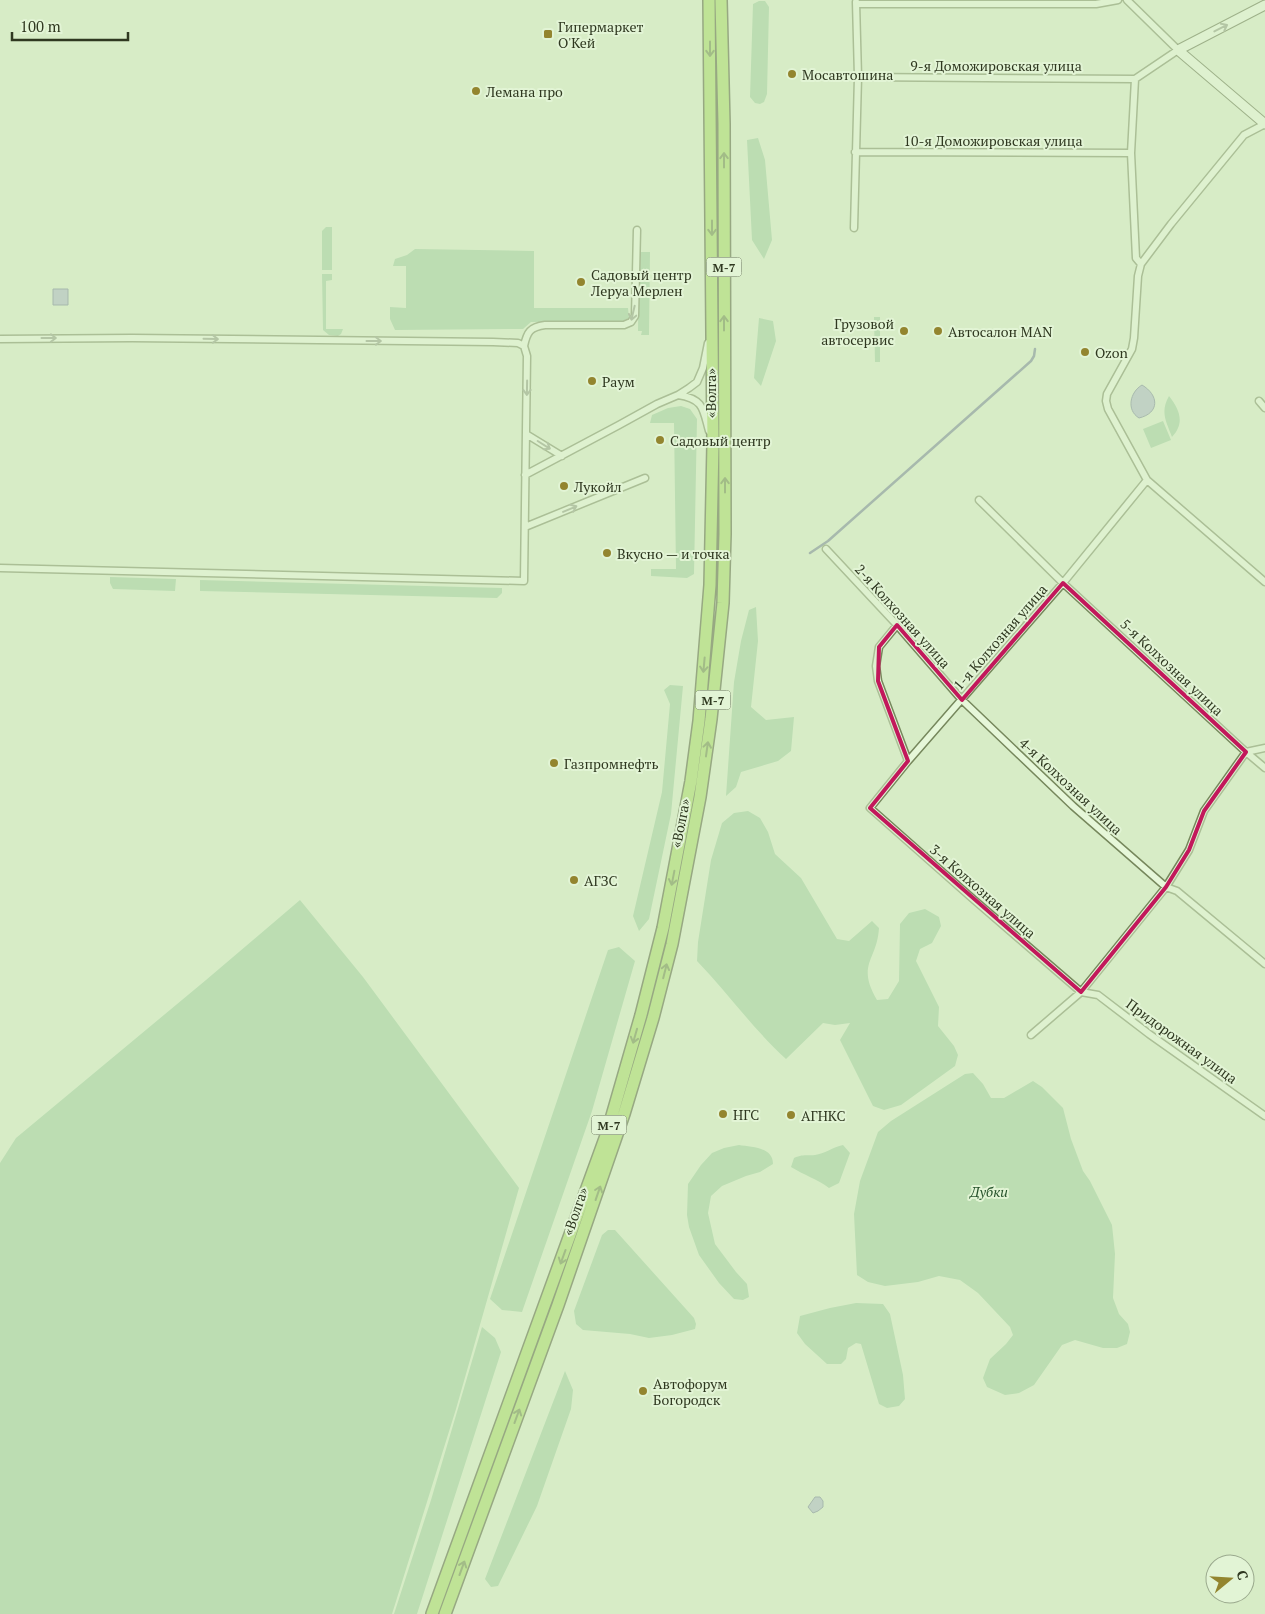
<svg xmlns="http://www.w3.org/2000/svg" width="1265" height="1614" font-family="'PT Serif',serif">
<rect width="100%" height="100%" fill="#d7ecc6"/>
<path fill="#9bca9a" d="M 759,1 L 765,1 L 769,7 L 767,94 L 764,102 L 760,104 L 755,103 L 750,97 L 753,4 Z
M 758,138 L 765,160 L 772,240 L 764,259 L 752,240 L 747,140 Z
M 326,227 L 332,227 L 332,270 L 322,270 L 322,231 Z
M 415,249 L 534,251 L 534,308 L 628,308 L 629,318 L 623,321 L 531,322 L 523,329 L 395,330 L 390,319 L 390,307 L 406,308 L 406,266 L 393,266 L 395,259 L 407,255 Z
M 639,252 L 650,252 L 649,335 L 641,335 L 642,331 L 638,331 Z
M 322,274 L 332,274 L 332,280 L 326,281 L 326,329 L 343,329 L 341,334 L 338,336 L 329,335 L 323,330 Z
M 874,317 L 880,317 L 880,362 L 875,362 Z
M 759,318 L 773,321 L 776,341 L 761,386 L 754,378 Z
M 1169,396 C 1180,410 1185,423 1172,437 C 1166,421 1160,412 1169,396 Z
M 681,406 L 690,409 L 697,419 L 694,574 L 687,578 L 651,576 L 651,569 L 676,569 L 674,423 L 650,423 L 652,415 L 668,408 Z
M 1163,421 L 1171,440 L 1151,448 L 1143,429 Z
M 110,577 L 176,579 L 175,591 L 113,589 L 110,583 Z
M 200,580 L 502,588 L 502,593 L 497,598 L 200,591 Z
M 756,607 L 758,641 L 751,707 L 766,720 L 794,717 L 791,751 L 778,761 L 741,772 L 736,787 L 726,796 L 734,682 L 741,641 L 749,610 Z
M 670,685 L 683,686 L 671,814 L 649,919 L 639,931 L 633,916 L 662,792 L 670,704 L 664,690 Z
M 748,811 L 760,818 L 768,832 L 775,854 L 801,878 L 837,939 L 849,941 L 872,921 L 879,928 C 877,961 856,964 877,1000 L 888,999 L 899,981 L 900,924 L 909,913 L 925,909 L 939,917 L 941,926 L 932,943 L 920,949 L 916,961 L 939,1007 L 938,1026 L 954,1046 L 958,1055 L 955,1066 L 901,1105 L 884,1110 L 873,1106 L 840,1040 L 850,1023 L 835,1025 L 823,1023 L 786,1059 C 753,1029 728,993 697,961 L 698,942 L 711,860 L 722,823 L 734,813 Z
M 300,900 L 363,977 L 519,1188 L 456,1409 L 392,1614 L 0,1614 L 0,1163 L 16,1138 L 206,980 Z
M 619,947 L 635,961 L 592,1111 L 522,1312 L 502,1310 L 490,1299 L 608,950 Z
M 973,1073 L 983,1084 L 991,1098 L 1004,1098 L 1033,1081 L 1042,1087 L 1063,1108 L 1071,1139 L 1083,1171 L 1090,1181 L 1112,1225 L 1115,1254 L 1113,1298 L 1119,1314 L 1128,1324 L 1130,1332 L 1127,1344 L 1117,1348 L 1103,1348 L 1075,1340 L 1062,1345 L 1034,1385 L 1019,1393 L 1005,1395 L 987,1387 L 983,1378 L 990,1359 L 1006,1344 L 1013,1335 L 1010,1327 L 978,1293 L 960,1280 L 939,1276 L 918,1282 L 885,1286 L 868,1282 L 857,1275 L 854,1214 L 860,1181 L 878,1132 L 891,1121 L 965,1074 Z
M 739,1145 C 752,1147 773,1147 773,1164 L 760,1172 L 746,1176 L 722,1186 L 711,1196 L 708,1213 L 715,1244 L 736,1272 L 747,1284 L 749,1297 L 743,1300 L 734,1299 L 719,1283 L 699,1255 L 689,1227 L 687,1215 L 688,1184 L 701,1165 L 712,1153 L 724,1148 Z
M 843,1145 L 850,1153 L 839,1183 L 829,1188 C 817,1179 804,1175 791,1167 L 794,1158 C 803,1154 806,1156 815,1155 C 824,1154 833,1147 843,1145 Z
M 608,1230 L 615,1230 L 694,1318 L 696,1324 L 695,1329 L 672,1335 L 649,1338 L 630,1334 L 583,1330 L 576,1324 L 574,1311 L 602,1235 Z
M 856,1303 L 883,1304 L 890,1314 L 903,1375 L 905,1399 L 899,1406 L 887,1408 L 879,1404 L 861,1344 L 856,1343 L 848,1348 L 846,1359 L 841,1364 L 827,1364 L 805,1344 L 797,1333 L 800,1316 L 830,1308 Z
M 482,1327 L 495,1338 L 501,1352 L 417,1614 L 394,1614 L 431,1500 Z
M 565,1371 L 573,1390 L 571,1409 L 537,1506 L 498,1586 L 491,1587 L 485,1579 Z"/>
<path fill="#a7b2c0" stroke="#6e7a8e" d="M 53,289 L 68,289 L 68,305 L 53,305 Z
M 1142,385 C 1159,395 1160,413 1139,418 C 1126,410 1130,392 1142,385 Z
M 815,1497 L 820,1497 L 823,1501 L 823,1507 L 818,1511 L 813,1513 L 808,1507 Z"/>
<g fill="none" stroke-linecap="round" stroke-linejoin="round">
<path stroke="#6e7a8e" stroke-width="2.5" d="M 810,553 L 828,541 L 1031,361 L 1034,356 L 1035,349"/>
<g stroke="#76875c" stroke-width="9">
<path id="street" d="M 1127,0 L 1178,50 L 1135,79 L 1131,153 L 1136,258 L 1141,264
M 856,4 L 1096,4 L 1118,0
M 858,77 L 1135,79
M 1265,124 L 1244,135 L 1171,224 L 1141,264 L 1138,276 L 1134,338 L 1132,349 L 1107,394 L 1106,401 L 1108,409 L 1147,480 L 1265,582
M 855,152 L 1131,153
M 854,228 L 858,77 L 856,2
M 0,339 L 132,338 L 493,342 L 518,343 L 524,346 L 527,356 L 524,581 L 0,568
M 524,346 C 527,332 530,327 545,325 L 624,325 L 631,322 L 635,316 L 637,230
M 678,395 C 704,399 703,409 709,431
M 1259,401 L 1265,408
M 526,434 L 562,456
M 525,475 L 619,425 L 657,404 L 678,395 L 689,388 L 697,382 L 703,368 L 708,343
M 1147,480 L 1063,583 L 908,761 L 870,808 L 973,899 L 1081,992 L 1098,995 L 1149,1034 L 1265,1116
M 979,500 L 1063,583 L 1246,752 L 1265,768
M 525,527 L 645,478
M 826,549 L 897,625 L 962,700 L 1073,806 L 1166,887 L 1177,891 L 1265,964
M 897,625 L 879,647 L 876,666 L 878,681 L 908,761
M 1031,1035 L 1081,992 L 1166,887 L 1189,850 L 1204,811 L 1246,752 L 1265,748"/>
</g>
<g stroke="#5a6940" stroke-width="11">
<path id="secondary" d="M 1265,5 L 1178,50 L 1265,124"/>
</g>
<g stroke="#495530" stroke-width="14">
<path id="highway" d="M 432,1614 L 607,1133 L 641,1015 L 663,928 L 691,781 L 699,721 L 710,585 L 713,444 L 709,0
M 445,1614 L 558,1305 L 624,1114 L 653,1018 L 672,944 L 700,797 L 711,719 L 723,603 L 725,534 L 724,124 L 721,0"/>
</g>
<use href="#street" stroke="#e6f7d9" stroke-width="6"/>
<use href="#secondary" stroke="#e6f7d9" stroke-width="9"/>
<use href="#highway" stroke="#a2d75b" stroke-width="11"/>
</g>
<defs><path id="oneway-shaft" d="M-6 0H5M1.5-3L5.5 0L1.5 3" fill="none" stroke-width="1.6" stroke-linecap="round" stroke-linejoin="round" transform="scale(1.25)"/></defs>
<g stroke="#8a987c">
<use href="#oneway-shaft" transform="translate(1221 28) rotate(-27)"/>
<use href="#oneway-shaft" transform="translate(633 313) rotate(103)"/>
<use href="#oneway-shaft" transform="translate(49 338)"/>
<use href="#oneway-shaft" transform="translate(211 339) rotate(1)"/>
<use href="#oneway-shaft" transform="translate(374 341)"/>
<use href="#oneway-shaft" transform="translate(527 388) rotate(91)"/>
<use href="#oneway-shaft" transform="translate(544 445) rotate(32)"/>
<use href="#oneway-shaft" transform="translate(570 509) rotate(-23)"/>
</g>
<g stroke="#63803b">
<use href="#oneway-shaft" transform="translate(710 49) rotate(90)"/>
<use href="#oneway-shaft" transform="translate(724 160) rotate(-90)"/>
<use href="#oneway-shaft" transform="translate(712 228) rotate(90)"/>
<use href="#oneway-shaft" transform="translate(724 323) rotate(-90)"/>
<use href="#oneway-shaft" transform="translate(725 485) rotate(-90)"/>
<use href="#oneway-shaft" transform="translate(704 665) rotate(95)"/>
<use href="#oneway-shaft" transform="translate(707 749) rotate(-82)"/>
<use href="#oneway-shaft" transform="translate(673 878) rotate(101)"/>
<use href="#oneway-shaft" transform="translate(665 971) rotate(-76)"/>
<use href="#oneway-shaft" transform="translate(635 1036) rotate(106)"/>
<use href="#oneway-shaft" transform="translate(598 1193) rotate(-71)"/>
<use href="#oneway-shaft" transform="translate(563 1257) rotate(110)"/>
<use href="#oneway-shaft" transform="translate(517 1416) rotate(-70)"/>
<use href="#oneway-shaft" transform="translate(462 1568) rotate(-70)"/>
</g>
<path d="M0 0H1265V1614H0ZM 1063,583 L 1246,752 L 1204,811 L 1189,850 L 1166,887 L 1081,992 L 870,808 L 908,761 L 878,681 L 879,647 L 897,625 L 962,700 Z" fill="#d7ecc6" fill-opacity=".55" fill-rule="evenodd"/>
<path fill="none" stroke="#c2185b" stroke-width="4" stroke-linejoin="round" d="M 1063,583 L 1246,752 L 1204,811 L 1189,850 L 1166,887 L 1081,992 L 870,808 L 908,761 L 878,681 L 879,647 L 897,625 L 962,700 Z"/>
<g fill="#93852f" stroke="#e2f4d5" stroke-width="2">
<rect x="543" y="29" width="10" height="10" rx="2.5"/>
<circle cx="792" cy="74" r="5"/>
<circle cx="476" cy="91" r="5"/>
<circle cx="581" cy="282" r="5"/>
<circle cx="904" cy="331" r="5"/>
<circle cx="938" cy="331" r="5"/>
<circle cx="1085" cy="352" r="5"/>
<circle cx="592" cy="381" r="5"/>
<circle cx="660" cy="440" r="5"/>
<circle cx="564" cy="486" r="5"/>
<circle cx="607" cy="553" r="5"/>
<circle cx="554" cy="763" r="5"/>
<circle cx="574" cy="880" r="5"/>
<circle cx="723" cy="1114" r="5"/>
<circle cx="791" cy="1115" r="5"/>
<circle cx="643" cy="1391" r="5"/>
</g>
<g text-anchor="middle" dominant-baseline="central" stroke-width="4" stroke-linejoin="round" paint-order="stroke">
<g fill="#e2f4d5" stroke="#657056" stroke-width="1">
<rect x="706.5" y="257.5" width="35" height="19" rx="4"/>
<rect x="695.5" y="690.5" width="35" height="19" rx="4"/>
<rect x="591.5" y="1115.5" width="35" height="19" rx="4"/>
</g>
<g font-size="12" font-weight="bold" fill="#2f3820">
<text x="724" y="267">М-7</text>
<text x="713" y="700">М-7</text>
<text x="609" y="1125">М-7</text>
</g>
<g font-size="14" fill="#2f3820" stroke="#e2f4d5" text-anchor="start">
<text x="558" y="26">Гипермаркет<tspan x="558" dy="16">О'Кей</tspan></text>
<text x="802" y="74">Мосавтошина</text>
<text x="486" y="91">Лемана про</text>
<text x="591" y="274">Садовый центр<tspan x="591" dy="16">Леруа Мерлен</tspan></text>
<text x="894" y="323" text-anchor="end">Грузовой<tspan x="894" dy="16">автосервис</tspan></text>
<text x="948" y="331">Автосалон MAN</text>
<text x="1095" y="352">Ozon</text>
<text x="602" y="381">Раум</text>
<text x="670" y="440">Садовый центр</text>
<text x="574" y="486">Лукойл</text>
<text x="617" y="553">Вкусно — и точка</text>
<text x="564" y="763">Газпромнефть</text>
<text x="584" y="880">АГЗС</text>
<text x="733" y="1114">НГС</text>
<text x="801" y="1115">АГНКС</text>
<text x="653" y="1383">Автофорум<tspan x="653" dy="16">Богородск</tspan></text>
</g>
<g font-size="14" fill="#2f3820" stroke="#e2f4d5">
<text x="996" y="65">9-я Доможировская улица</text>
<text x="993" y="140">10-я Доможировская улица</text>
<text transform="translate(710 393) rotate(-90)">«Волга»</text>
<text transform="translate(903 616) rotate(48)">2-я Колхозная улица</text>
<text transform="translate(1000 637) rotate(-49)">1-я Колхозная улица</text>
<text transform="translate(1172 667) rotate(43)">5-я Колхозная улица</text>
<text transform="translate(1071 786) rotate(43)">4-я Колхозная улица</text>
<text transform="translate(680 823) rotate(-79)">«Волга»</text>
<text transform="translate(983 891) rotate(41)">3-я Колхозная улица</text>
<text transform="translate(1182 1041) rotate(36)">Придорожная улица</text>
<text transform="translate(575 1211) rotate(-71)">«Волга»</text>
</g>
<g font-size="14" font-style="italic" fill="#27532c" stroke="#e2f4d5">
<text x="989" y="1191">Дубки</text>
</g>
</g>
<g transform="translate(1230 1579) rotate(72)"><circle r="24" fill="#e2f4d5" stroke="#9aa98d"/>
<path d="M0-4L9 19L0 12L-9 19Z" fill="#93852f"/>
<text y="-8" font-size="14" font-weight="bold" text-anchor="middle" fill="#2f3820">С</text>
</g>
<path d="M12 32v8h116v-8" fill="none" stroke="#2f3820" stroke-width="2.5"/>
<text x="20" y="32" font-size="15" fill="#2f3820" stroke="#e2f4d5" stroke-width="4" paint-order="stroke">100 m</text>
</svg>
